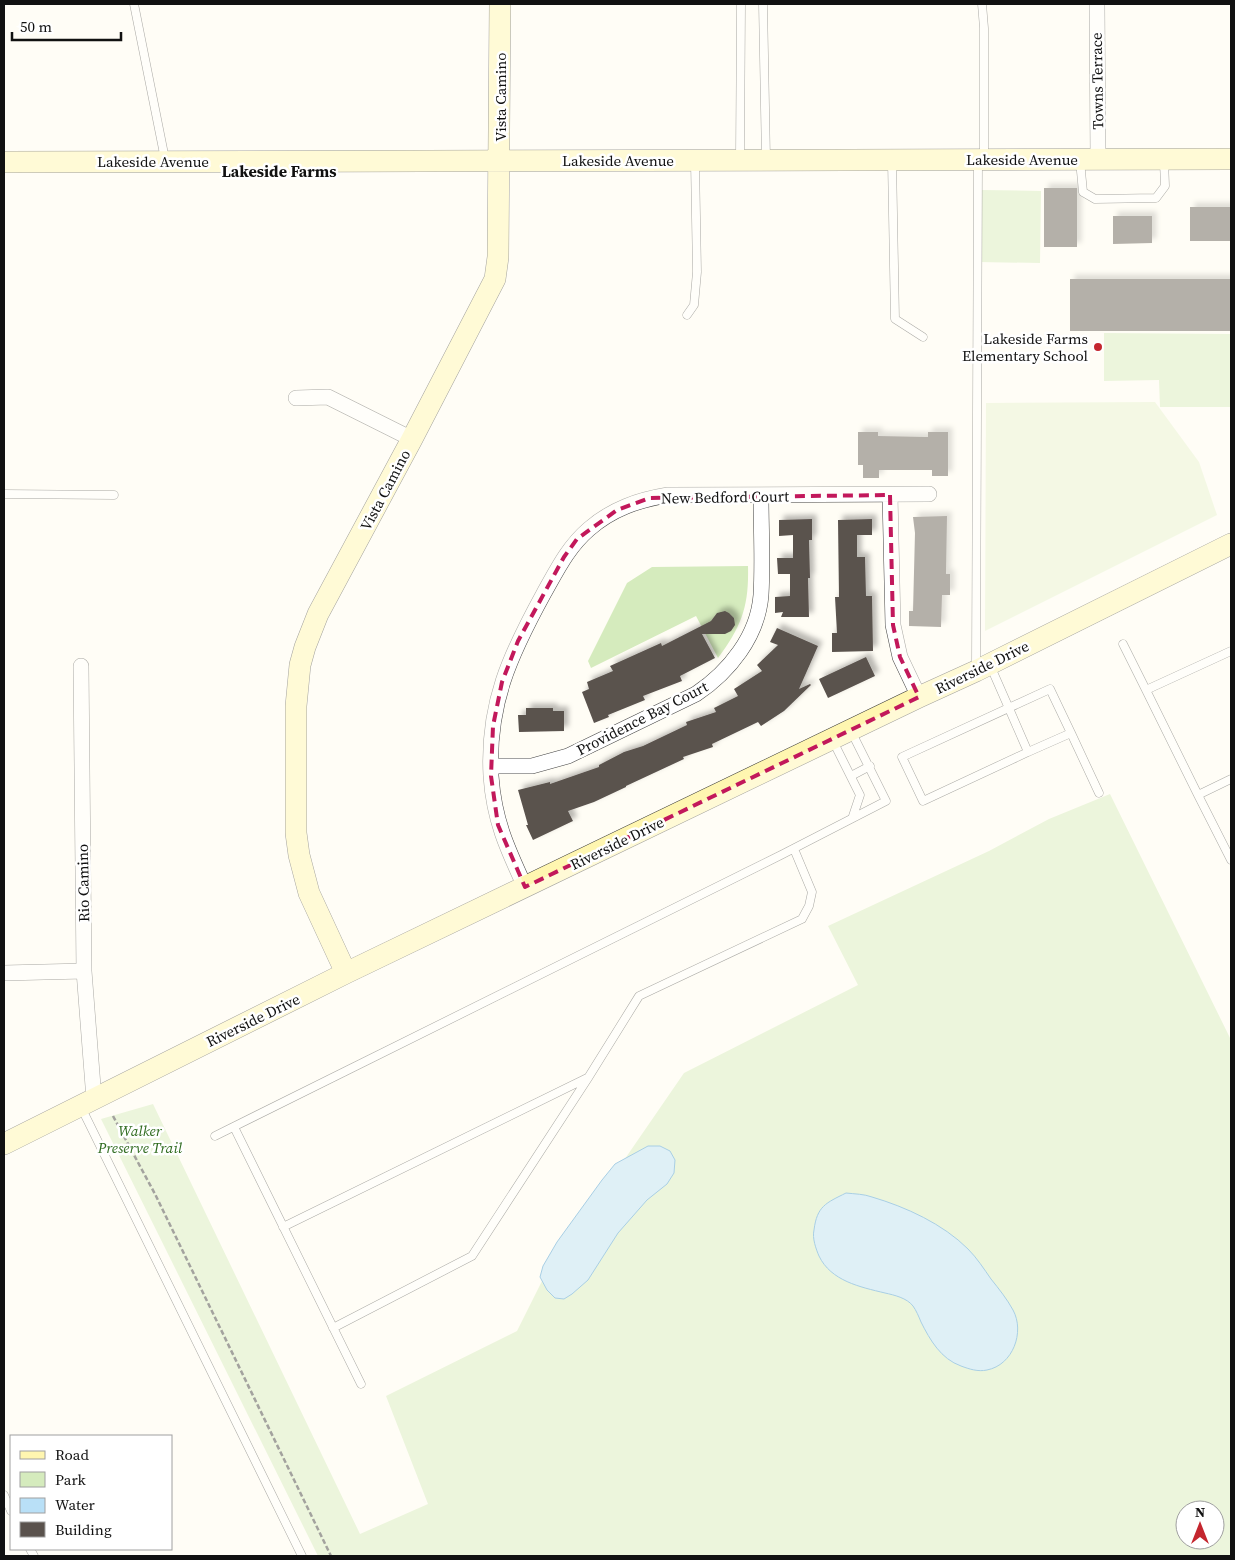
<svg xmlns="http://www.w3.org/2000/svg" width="1235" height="1560" font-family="'Source Serif 4',serif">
<defs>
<filter id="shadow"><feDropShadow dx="4.5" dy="-4.5" stdDeviation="2.5" flood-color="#0004"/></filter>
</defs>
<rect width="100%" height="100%" fill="#fffdf5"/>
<path fill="#d5ebbd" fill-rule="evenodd" d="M 980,190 L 1041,191 L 1040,263 L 979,262 Z
M 1104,333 L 1231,334 L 1231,407 L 1160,407 L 1159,380 L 1104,381 Z
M 748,566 C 749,606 742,626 718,658 L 696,616 L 591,668 L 588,661 L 627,583 L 652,567 Z
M 1110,794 L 1231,1040 L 1231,1556 L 318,1556 L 101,1119 L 153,1104 L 360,1534 L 428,1504 L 386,1396 L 517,1331 L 545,1275 L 684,1073 L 858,985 L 828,926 L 989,851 L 1049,819 ZM 1185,1510 L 1215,1510 L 1215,1540 L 1185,1540 Z"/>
<path fill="#e6f2cf" d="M 1155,402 L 1199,462 L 1217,515 L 985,631 L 986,403 Z"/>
<path fill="#b9e0f7" stroke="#3f96cf" d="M 648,1146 L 660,1146 L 670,1151 L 675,1160 L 674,1173 L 667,1184 L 647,1200 L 618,1233 L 588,1280 L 572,1294 L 564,1299 L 555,1298 L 547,1290 L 540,1277 L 543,1266 L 557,1242 L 602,1180 L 615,1164 Z
M 846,1193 C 855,1194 864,1194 872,1197 C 906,1207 943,1224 968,1249 C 977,1258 984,1269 991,1279 C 999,1289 1007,1299 1013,1310 C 1025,1332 1013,1365 987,1370 C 978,1372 969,1369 961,1366 C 941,1359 930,1340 921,1322 C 919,1317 916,1310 913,1306 C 907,1298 894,1295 885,1293 C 860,1287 831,1281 819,1256 C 816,1249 812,1238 814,1230 C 817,1206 826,1203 846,1193 Z"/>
<path fill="#5a524d" filter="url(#shadow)" d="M 1044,188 L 1077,188 L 1077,247 L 1044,247 Z
M 1190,207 L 1231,207 L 1231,241 L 1190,241 Z
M 1113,216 L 1152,216 L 1152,243 L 1113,244 Z
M 1070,279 L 1231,279 L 1231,331 L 1070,331 Z
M 858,432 L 878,432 L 878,436 L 928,437 L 928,432 L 948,432 L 948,476 L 932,476 L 932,470 L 879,470 L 879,478 L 863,478 L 863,465 L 858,465 Z
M 947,516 L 946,574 L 950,574 L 950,595 L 942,595 L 941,627 L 909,626 L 909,611 L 913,611 L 915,533 L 913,517 Z
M 812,519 L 812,540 L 809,540 L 810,578 L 808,578 L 809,617 L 781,617 L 783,612 L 775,613 L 775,597 L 790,596 L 790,574 L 778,574 L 777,558 L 793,558 L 793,535 L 779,536 L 779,520 Z
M 872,519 L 872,535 L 857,535 L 857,557 L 865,557 L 866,596 L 872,596 L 873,651 L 832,652 L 832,633 L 837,633 L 835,597 L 839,597 L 838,520 Z
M 725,611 L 729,613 L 734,618 L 735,625 L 731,631 L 725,634 L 702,634 L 715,658 L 680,676 L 682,681 L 643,696 L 645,700 L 608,715 L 609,717 L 594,723 L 582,692 L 589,689 L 587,682 L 613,671 L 610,666 L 661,643 L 662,646 L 711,621 L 717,613 Z
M 777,628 L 818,646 L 799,689 L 810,684 L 811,685 L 784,711 L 761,726 L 758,722 L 712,744 L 713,747 L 683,757 L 684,759 L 626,786 L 626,787 L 594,802 L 568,811 L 573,821 L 533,840 L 526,825 L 528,825 L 518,790 L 550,782 L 550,784 L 599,767 L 599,765 L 624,752 L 643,746 L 687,725 L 686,722 L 716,712 L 714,708 L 738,696 L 734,689 L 762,671 L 757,665 L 778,645 L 770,642 Z
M 866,657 L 875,676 L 828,698 L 819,679 Z
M 526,708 L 553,708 L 553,711 L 564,711 L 564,731 L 519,732 L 518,715 L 526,715 Z"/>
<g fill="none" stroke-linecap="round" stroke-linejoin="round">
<g stroke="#444" stroke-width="9">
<path id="lane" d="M 134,4 L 165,159
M 763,4 L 766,159
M 982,4 L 984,28 L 984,159
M 740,158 L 741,4
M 892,161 L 895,319 L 923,337
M 1080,161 L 1083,192 L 1095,199 L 1156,198 L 1165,186 L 1164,161
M 687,315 L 694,305 L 697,272 L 695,162
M 4,494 L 114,495
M 1123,644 L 1146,690
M 1231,651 L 1146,690 L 1198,795 L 1231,860
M 990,665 L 1028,752 L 1071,733 L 1099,793
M 976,669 L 978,160
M 833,741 L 860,795 L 853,816
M 1028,752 L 923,801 L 902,757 L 1050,689 L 1071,733
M 851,776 L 870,766
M 1198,795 L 1231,779
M 81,1107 L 302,1556
M 234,1127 L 361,1384
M 215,1136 L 783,854 L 886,801 L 851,731
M 283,1227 L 587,1078
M 333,1328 L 472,1256 L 588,1078 L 639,996 L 802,919 L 809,906 L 812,892 L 794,849
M 4,1495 L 11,1511
M 30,1549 L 34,1556"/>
</g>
<g stroke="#444" stroke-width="16">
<path id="street" d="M 1097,4 L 1098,159
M 296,398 L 328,397 L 412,439
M 890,495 L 893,625 L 900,657 L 919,697
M 81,666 L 84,971 L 94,1099
M 491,766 L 532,766 L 568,756 L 696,694 C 729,672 758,636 761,595 C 763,562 761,529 761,496
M 525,887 C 507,848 494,820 491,776 C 487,704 510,655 544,593 C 557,570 568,547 589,529 C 612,509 638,500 668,495 L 929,494
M 4,973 L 84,971"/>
</g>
<g stroke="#333" stroke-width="22">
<path id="secondary" d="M 4,162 L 1231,159
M 346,973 L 309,893 L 299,855 L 296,833 L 296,706 L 300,665 L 305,647 L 318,614 L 412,439 L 495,279 L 498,257 L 500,4
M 4,1144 L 346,973 L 919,697 L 976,671 L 1231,544"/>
</g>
<path stroke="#333" stroke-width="2.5" stroke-dasharray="5 2.5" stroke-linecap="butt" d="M 113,1116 L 155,1194 L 331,1556"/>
<use href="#lane" stroke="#fff" stroke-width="8"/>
<use href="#street" stroke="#fff" stroke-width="15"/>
<use href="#secondary" stroke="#fff6b0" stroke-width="21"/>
</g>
<path d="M0 0H1235V1560H0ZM 890,495 L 893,625 L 900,657 L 919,697 L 525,887 L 498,825 L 491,776 L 493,726 L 502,682 L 518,641 L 564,557 L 577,539 L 617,510 L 650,498 Z" fill="#fffdf5" fill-opacity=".55" fill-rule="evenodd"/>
<path fill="none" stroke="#c2185b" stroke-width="4" stroke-dasharray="10 6" stroke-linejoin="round" d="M 890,495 L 893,625 L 900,657 L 919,697 L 525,887 L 498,825 L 491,776 L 493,726 L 502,682 L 518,641 L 564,557 L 577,539 L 617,510 L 650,498 Z"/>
<circle fill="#c4262e" stroke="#fff" stroke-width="2" cx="1098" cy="347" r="5"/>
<g text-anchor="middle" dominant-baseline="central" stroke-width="5" stroke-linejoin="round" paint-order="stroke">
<g font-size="15" fill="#111" stroke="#fff">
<text transform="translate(1097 81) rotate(-91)">Towns Terrace</text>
<text transform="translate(500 97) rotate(-90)">Vista Camino</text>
<text x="1022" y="159">Lakeside Avenue</text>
<text x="618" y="160">Lakeside Avenue</text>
<text x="153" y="161">Lakeside Avenue</text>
<text transform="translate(385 490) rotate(-62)">Vista Camino</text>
<text transform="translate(725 497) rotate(-1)">New Bedford Court</text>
<text transform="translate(982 667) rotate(-26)">Riverside Drive</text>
<text transform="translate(642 718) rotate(-27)">Providence Bay Court</text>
<text transform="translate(617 843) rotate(-26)">Riverside Drive</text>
<text transform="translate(83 883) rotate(-91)">Rio Camino</text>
<text transform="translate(253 1020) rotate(-26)">Riverside Drive</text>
</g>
<g font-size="15" fill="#111" stroke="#fff" text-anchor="end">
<text x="1088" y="338">Lakeside Farms<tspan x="1088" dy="17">Elementary School</tspan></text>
</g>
<g font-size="15" font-style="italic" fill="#2f6b1f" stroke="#fff">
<text x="140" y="1130">Walker<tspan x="140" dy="17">Preserve Trail</tspan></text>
</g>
<g font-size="16" font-weight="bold" fill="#111" stroke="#fff">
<text x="279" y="171">Lakeside Farms</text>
</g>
</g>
<rect width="1235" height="1560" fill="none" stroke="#111111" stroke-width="10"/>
<rect x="10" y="1435" width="162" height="115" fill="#ffffff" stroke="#a0a0a0"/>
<rect x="20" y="1451" width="25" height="8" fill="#fff6b0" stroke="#a0a0a0"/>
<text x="55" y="1460" font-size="15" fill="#111111">Road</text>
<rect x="20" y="1472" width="25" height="15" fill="#d5ebbd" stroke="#a0a0a0"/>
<text x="55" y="1485" font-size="15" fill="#111111">Park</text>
<rect x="20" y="1498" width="25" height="15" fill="#b9e0f7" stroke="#a0a0a0"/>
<text x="55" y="1510" font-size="15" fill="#111111">Water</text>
<rect x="20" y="1522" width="25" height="15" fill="#5a524d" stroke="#a0a0a0"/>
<text x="55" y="1535" font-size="15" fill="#111111">Building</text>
<g transform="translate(1200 1525)"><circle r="24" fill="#ffffff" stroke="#a0a0a0"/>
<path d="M0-4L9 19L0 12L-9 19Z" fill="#c4262e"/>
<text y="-8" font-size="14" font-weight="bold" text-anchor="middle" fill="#111111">N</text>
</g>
<path d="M12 32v8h109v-8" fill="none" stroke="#111111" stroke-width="2.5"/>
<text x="20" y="32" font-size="15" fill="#111111" stroke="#ffffff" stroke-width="4" paint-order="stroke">50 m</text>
</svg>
